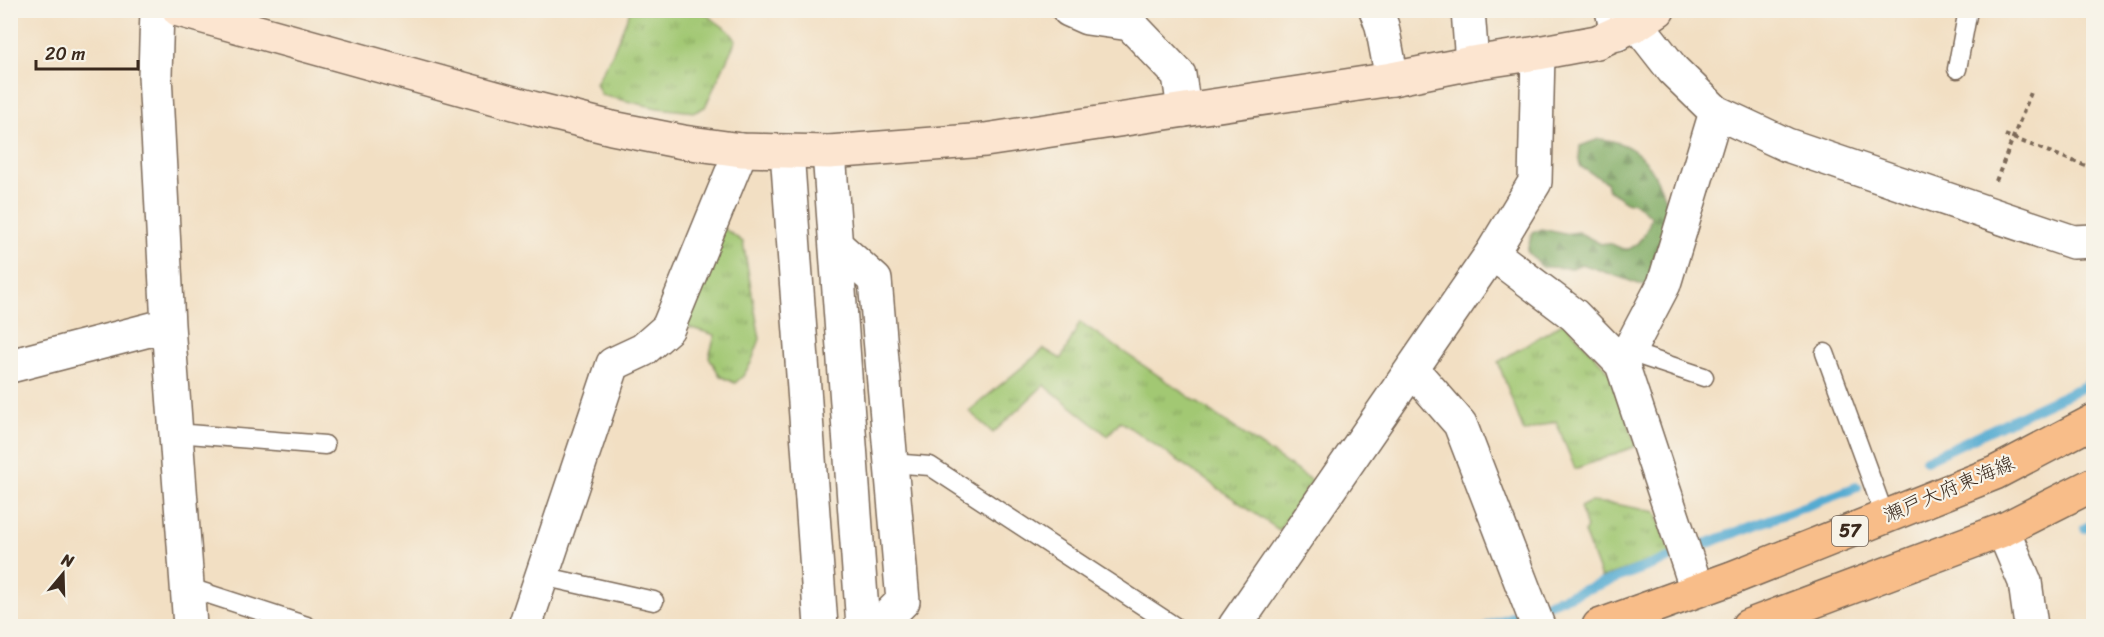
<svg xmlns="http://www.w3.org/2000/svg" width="2104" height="637" font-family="Sriracha,'Klee One',sans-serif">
<defs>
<pattern id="grass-tufts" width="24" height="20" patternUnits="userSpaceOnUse" patternTransform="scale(1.5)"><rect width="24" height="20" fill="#a2c873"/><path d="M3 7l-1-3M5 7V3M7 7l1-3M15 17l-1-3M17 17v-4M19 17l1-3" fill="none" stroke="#85a35e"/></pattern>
<pattern id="forest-firs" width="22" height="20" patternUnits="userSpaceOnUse" patternTransform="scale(1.5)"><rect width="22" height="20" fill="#81ac65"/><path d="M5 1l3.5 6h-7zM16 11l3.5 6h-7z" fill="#6b8c53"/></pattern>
</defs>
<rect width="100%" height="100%" fill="#f7f3e8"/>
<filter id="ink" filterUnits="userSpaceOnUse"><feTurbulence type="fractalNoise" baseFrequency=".0167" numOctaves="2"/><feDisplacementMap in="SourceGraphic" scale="12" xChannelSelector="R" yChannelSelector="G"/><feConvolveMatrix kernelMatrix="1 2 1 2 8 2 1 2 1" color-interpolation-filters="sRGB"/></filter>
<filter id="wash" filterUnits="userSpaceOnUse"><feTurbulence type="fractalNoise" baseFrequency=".008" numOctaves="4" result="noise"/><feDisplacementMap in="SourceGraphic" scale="24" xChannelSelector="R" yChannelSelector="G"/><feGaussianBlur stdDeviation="1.35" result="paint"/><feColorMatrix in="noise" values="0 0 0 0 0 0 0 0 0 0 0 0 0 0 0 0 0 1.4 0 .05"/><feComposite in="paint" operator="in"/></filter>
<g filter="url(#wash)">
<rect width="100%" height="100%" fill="#f2dfc3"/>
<path fill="url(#grass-tufts)" stroke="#6e7948" stroke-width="1.5" d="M 630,11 L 701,11 L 729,31 L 736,40 L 705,107 L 695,112 L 657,108 L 601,95 L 596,83 L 613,52 Z
M 719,225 L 743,242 L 760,339 L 751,363 L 743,376 L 735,383 L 720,376 L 709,357 L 715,335 L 678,324 Z
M 1080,322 L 1312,481 L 1279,530 L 1120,421 L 1108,436 L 1044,385 L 993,433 L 969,411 L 1044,349 L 1061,359 Z
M 1564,322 L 1613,376 L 1636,446 L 1575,469 L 1556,421 L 1524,432 L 1498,362 Z
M 1590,502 L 1615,504 L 1656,512 L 1671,554 L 1601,578 L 1584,532 L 1587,528 L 1580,507 Z"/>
<path fill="url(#forest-firs)" stroke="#5e6b42" stroke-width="1.5" d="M 1599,139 C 1640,142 1655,169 1667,205 C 1669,212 1674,221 1672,227 C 1668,247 1658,266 1651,285 L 1639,284 L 1582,264 L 1572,268 L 1542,267 L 1527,251 L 1532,233 L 1542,229 L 1564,234 L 1578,232 L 1601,244 C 1611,241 1616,248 1625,249 C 1637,251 1650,226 1651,216 L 1633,202 L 1628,203 L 1608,190 L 1606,182 L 1581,167 L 1579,161 L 1580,146 Z"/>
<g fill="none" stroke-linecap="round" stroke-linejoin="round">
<path stroke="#55abd1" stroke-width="10" d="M 1926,460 L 2087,385
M 2085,528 L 2094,524
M 1697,547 L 1857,487
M 1539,607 L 1670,558
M 1488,626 L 1520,614"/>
</g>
</g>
<g filter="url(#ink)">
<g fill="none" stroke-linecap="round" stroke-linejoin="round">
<g stroke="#7b6958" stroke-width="21">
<path id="lane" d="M 1957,69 L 1968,10
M 1629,352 L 1704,377
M 1825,353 L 1885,517
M 176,433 L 325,445
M 891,463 L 930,466 L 1174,626
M 542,576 L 654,601
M 187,587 L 307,626"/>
</g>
<g stroke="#7b6958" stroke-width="36">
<path id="street" d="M 157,10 L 155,75 L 168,325 L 190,626
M 1069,10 L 1087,18 L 1130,24 L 1179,75 L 1184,110
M 1376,10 L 1382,26 L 1392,79
M 1468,10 L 1472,63
M 1612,10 L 1617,34
M 1637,24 L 1673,70 L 1716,112 L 1787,145 L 2073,242 L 2094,241
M 787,151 L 821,626
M 829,152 L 863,626
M 836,245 L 875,280 L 903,601 L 878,626
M 1492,253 L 1574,315 L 1622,364 L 1697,590
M 1622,364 L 1664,284 L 1716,112
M 10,366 L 168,325
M 1412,369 L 1460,424 L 1538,626
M 2003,530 L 2025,582 L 2031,626
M 525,626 L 613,364 L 643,350 L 668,328 L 741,150
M 1235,626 L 1492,253 L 1535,182 L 1538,53"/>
</g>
<g stroke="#7b6958" stroke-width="36">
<path id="secondary" d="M 179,10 L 532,108 L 612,128 L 683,142 L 741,150 L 829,152 L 985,140 L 1392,79 L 1472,63 L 1538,53 L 1597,42 L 1637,24 L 1658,10"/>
</g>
<g stroke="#7b6958" stroke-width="36">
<path id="primary" d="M 1599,626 L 1732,578 L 1995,473 L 2094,421
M 1748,626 L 2003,530 L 2094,484"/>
</g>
<path stroke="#7b6958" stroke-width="4" stroke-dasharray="4.5 4.5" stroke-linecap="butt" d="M 2005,135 L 2094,169
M 1996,181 L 2032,90"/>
<use href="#lane" stroke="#fff" stroke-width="18"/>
<use href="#street" stroke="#fff" stroke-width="33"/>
<use href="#secondary" stroke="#fce5d0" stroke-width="33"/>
<use href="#primary" stroke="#f8bd89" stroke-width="33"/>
</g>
</g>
<g text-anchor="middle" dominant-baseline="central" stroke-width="4.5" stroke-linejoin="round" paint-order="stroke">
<rect fill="#f7f3e8" stroke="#73665b" stroke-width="1.5" x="1832" y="516" width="36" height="30" rx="4.5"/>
<g font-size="18" font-weight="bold" fill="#3b2a1e">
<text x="1850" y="531">57</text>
</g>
<g font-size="20" fill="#3b2a1e" stroke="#f7f3e8">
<text transform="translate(1949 489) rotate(-23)">瀬戸大府東海線</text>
</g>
</g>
<rect width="2104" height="637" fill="none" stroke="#f7f3e8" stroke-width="36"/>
<g transform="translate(63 574) rotate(19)" stroke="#f7f3e8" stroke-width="4.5" paint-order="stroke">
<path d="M0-4.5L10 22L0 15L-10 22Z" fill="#3b2a1e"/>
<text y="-9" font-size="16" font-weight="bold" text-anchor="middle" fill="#3b2a1e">N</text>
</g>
<path d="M36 60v9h102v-9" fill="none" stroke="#3b2a1e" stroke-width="3"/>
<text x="45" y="60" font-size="18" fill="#3b2a1e" stroke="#f7f3e8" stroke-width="4.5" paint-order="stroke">20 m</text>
</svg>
